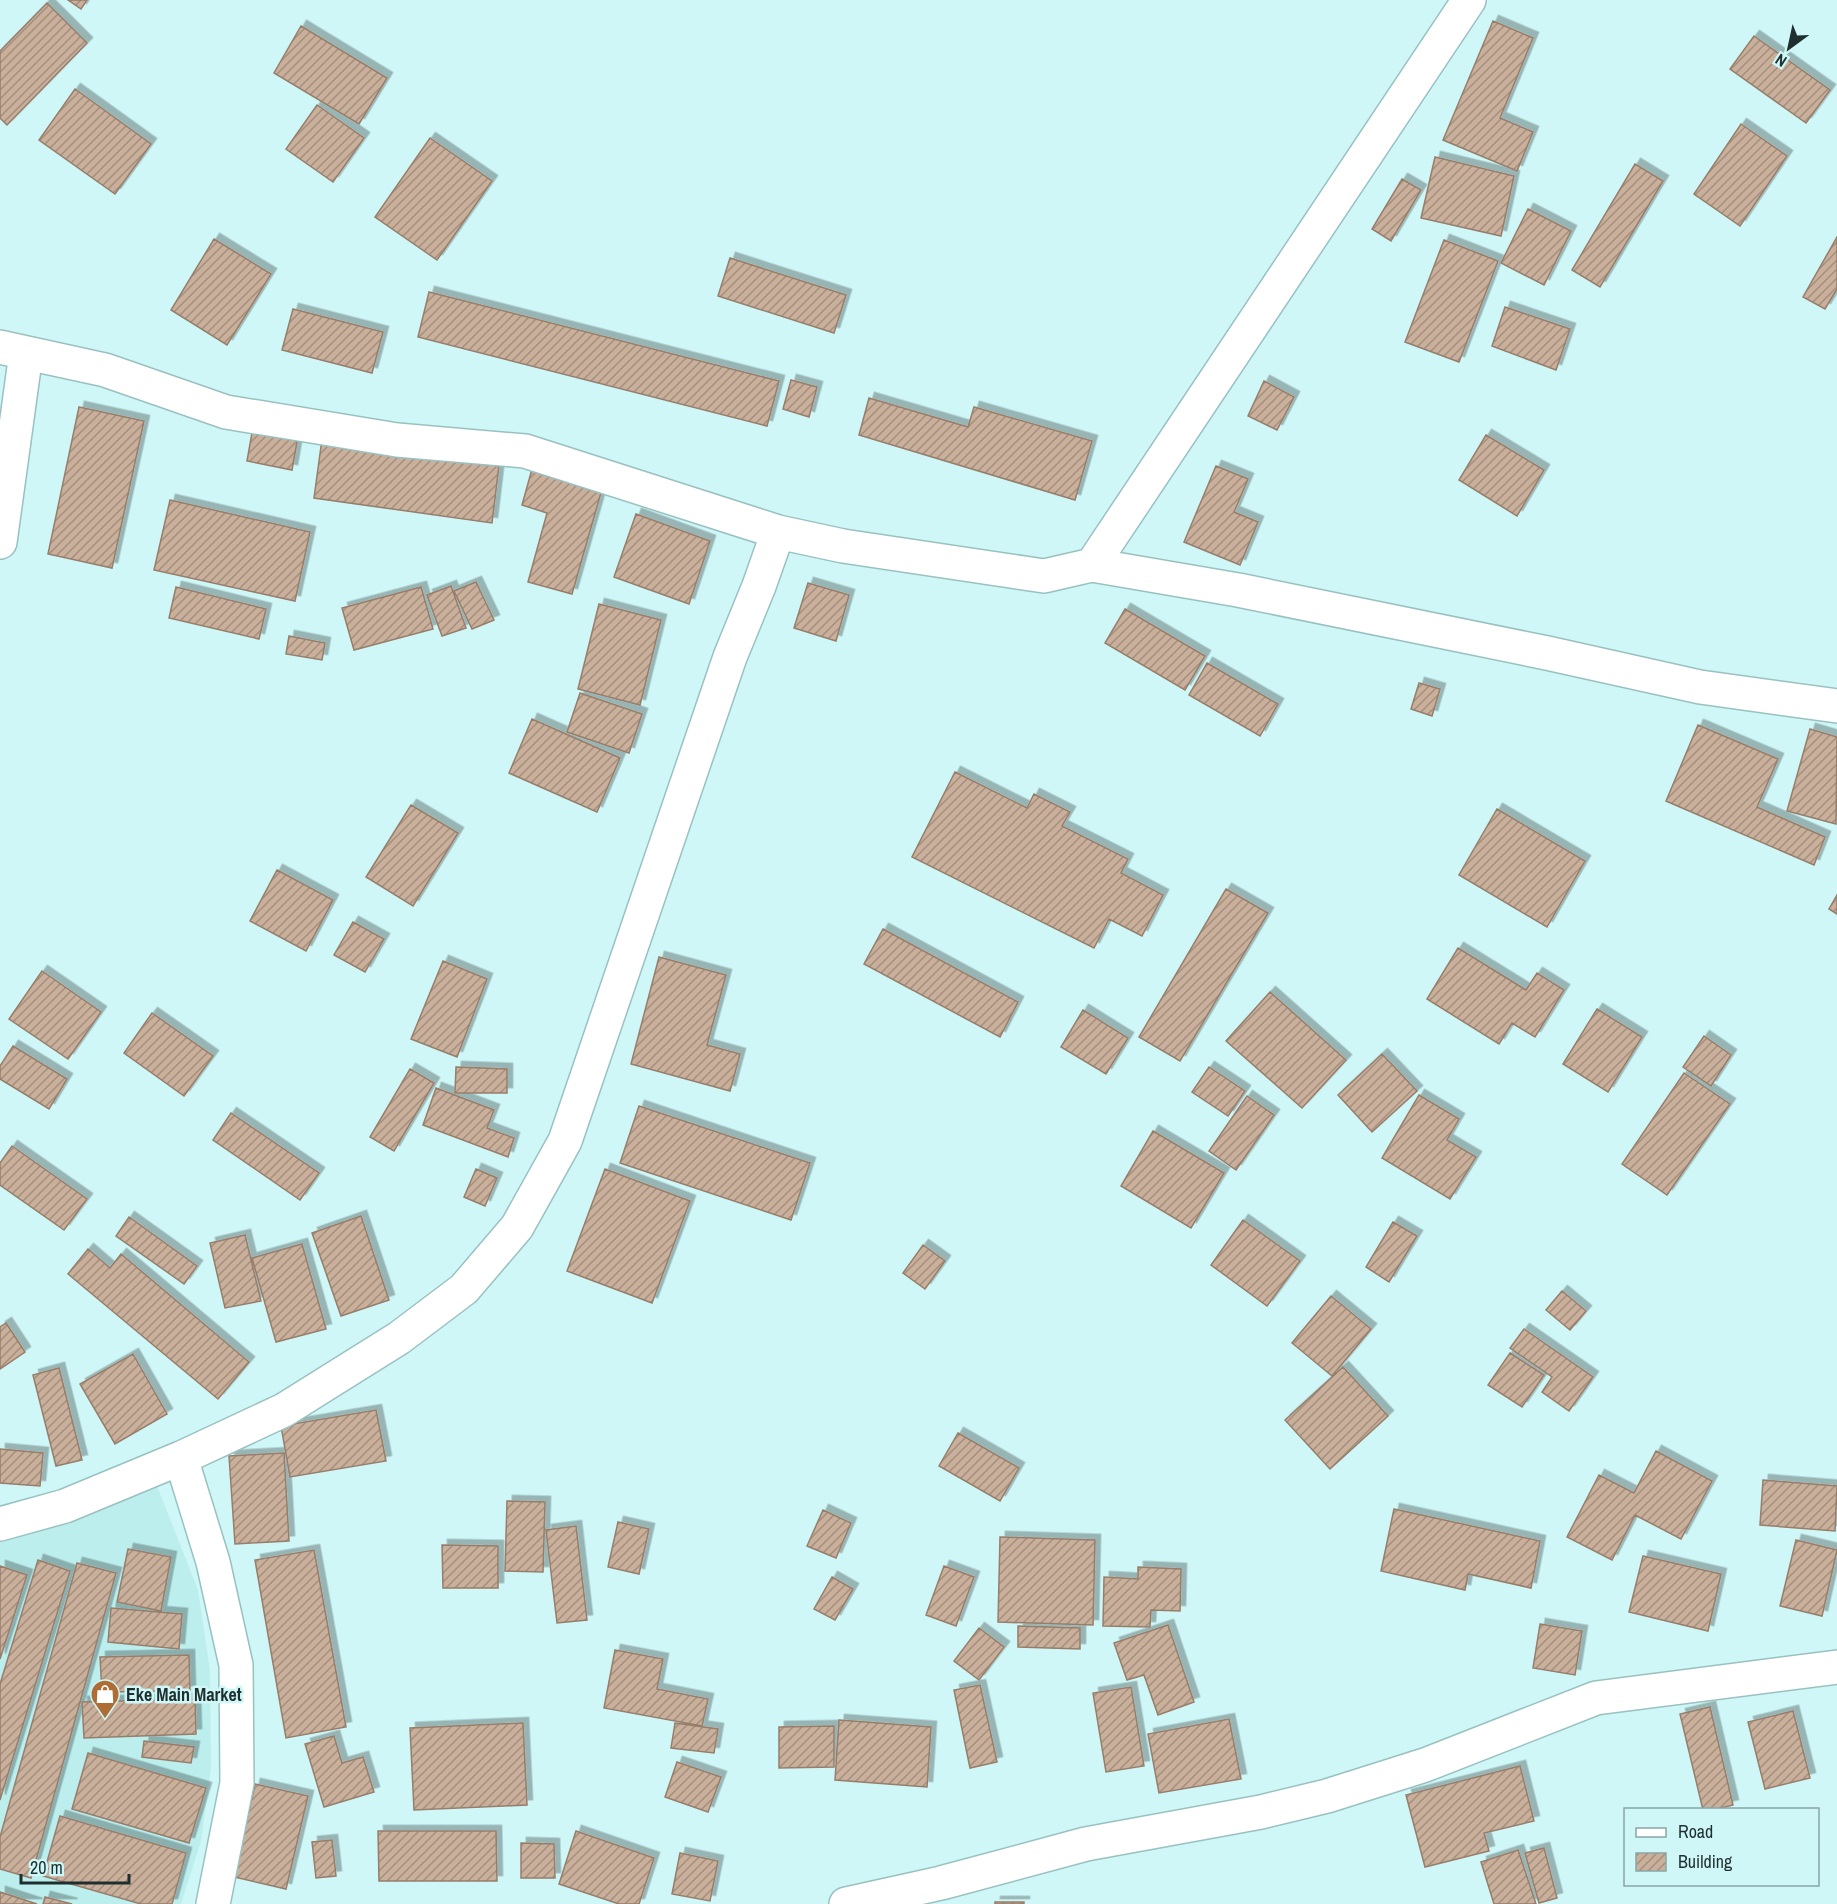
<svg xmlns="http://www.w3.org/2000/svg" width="1837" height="1904" font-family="'Archivo Narrow',sans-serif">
<defs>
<pattern id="building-hatch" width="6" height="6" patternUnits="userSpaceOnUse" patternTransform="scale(1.5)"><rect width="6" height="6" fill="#caaf9b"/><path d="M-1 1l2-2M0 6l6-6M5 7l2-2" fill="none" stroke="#a38f7f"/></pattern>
<filter id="shadow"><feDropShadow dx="5.5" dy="-5.5" stdDeviation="0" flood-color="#0004"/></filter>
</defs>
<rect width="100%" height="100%" fill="#cff7f7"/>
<path fill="#bbeeed" d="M 157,1486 L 198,1590 L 210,1671 L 211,1768 L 201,1841 L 181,1904 L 0,1904 L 0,1538 L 76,1517 Z"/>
<path fill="url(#building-hatch)" stroke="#977e6b" stroke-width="1.5" filter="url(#shadow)" d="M 68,0 L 87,0 L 81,9 Z
M 47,3 L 87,43 L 7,125 L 0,118 L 0,51 Z
M 1493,21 L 1533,38 L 1500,118 L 1533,132 L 1517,171 L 1443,140 Z
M 301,26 L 387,78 L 359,124 L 274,73 Z
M 1754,36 L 1830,90 L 1806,123 L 1730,69 Z
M 75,89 L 151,144 L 115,194 L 39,140 Z
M 317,105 L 364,138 L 333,182 L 286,149 Z
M 1741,124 L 1787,156 L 1740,226 L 1694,194 Z
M 430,138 L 492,181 L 437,260 L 375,217 Z
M 1435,157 L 1514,176 L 1501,236 L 1421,218 Z
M 1635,164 L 1663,181 L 1600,287 L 1572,270 Z
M 1402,179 L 1421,190 L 1391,241 L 1372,229 Z
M 1528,209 L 1571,231 L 1544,285 L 1501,263 Z
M 1837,237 L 1837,289 L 1825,309 L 1803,297 Z
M 214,239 L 271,274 L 227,345 L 171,310 Z
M 1444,240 L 1498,261 L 1459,362 L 1405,342 Z
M 730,258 L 846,295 L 834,333 L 718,296 Z
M 429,292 L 779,381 L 767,426 L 418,337 Z
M 1505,307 L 1570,329 L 1556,370 L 1492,346 Z
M 293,309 L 383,332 L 372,373 L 282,350 Z
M 791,380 L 817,387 L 809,417 L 783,409 Z
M 1264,381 L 1294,397 L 1277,430 L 1248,416 Z
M 869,398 L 968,427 L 974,407 L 1092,441 L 1075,500 L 859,435 Z
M 79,407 L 144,421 L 112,568 L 48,554 Z
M 253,427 L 298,436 L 292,470 L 247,461 Z
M 1486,435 L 1544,470 L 1517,516 L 1459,480 Z
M 322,439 L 499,465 L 492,523 L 314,498 Z
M 1216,466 L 1248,479 L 1234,512 L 1258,522 L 1240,565 L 1184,542 Z
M 532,469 L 602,489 L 572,594 L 528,582 L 547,513 L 522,505 Z
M 170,500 L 310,532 L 295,601 L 154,570 Z
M 636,514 L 710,541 L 689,604 L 614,577 Z
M 476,582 L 494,620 L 472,629 L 454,591 Z
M 808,583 L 849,595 L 836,641 L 794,628 Z
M 451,586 L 466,628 L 442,636 L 427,595 Z
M 176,587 L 266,609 L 259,639 L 169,618 Z
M 421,587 L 433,629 L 354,650 L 342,608 Z
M 599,604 L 661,620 L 640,705 L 578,689 Z
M 1125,609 L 1205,656 L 1185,690 L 1105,643 Z
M 289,636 L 325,643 L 322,660 L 286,654 Z
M 1207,663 L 1278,704 L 1260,736 L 1189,695 Z
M 1419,683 L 1440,689 L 1432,716 L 1411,709 Z
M 580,693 L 642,714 L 629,753 L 567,732 Z
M 532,719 L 620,758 L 597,812 L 509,773 Z
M 1698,725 L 1778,759 L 1757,807 L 1825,837 L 1814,865 L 1666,801 Z
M 1810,729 L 1837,737 L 1836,824 L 1787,811 Z
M 955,772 L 1027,808 L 1034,794 L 1070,812 L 1062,826 L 1128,859 L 1121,873 L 1163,895 L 1142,936 L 1109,919 L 1094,948 L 912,857 Z
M 411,805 L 458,833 L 413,906 L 366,877 Z
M 1497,809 L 1585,861 L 1547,927 L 1459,875 Z
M 277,870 L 333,900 L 306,951 L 250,921 Z
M 1226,889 L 1268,913 L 1180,1061 L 1139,1037 Z
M 1837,895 L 1837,914 L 1829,909 Z
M 353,922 L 384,939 L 365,972 L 334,955 Z
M 883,929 L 1018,1002 L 1000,1037 L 864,964 Z
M 1458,948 L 1526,990 L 1537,973 L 1564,990 L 1535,1037 L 1512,1023 L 1499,1044 L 1427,999 Z
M 659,957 L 726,975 L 707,1045 L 740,1054 L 730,1091 L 631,1064 Z
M 443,961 L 487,979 L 457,1057 L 411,1039 Z
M 42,971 L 101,1012 L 68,1059 L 9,1019 Z
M 1270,992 L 1346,1060 L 1302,1108 L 1226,1041 Z
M 1597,1009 L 1642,1037 L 1608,1092 L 1563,1064 Z
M 1083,1010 L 1128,1038 L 1106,1074 L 1061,1047 Z
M 152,1013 L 213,1056 L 184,1096 L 124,1053 Z
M 1704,1036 L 1731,1055 L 1711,1086 L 1683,1067 Z
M 13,1046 L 67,1079 L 49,1109 L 0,1079 L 0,1066 Z
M 1382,1054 L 1417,1091 L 1372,1132 L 1338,1095 Z
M 456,1067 L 507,1069 L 507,1093 L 455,1093 Z
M 1209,1067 L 1245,1091 L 1228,1116 L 1192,1092 Z
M 410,1069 L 434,1083 L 394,1151 L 370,1137 Z
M 1684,1073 L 1730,1104 L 1667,1195 L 1622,1164 Z
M 436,1088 L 494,1110 L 487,1128 L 514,1138 L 508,1157 L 423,1125 Z
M 1419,1095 L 1459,1119 L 1447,1140 L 1476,1157 L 1450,1199 L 1382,1158 Z
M 1247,1096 L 1274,1115 L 1236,1170 L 1209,1151 Z
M 639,1106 L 810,1163 L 791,1220 L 620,1163 Z
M 231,1113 L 319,1173 L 300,1200 L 213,1140 Z
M 1153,1131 L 1224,1173 L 1191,1228 L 1121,1186 Z
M 12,1146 L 87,1199 L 64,1230 L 0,1185 L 0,1163 Z
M 476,1169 L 497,1178 L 485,1206 L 464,1197 Z
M 605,1169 L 690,1201 L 652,1303 L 567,1271 Z
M 361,1216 L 389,1300 L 341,1316 L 312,1233 Z
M 129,1217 L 197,1266 L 184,1284 L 116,1236 Z
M 1243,1220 L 1300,1261 L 1267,1306 L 1211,1265 Z
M 1393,1222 L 1417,1236 L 1389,1282 L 1366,1267 Z
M 245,1235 L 261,1301 L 225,1308 L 210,1243 Z
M 302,1244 L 326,1329 L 276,1342 L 252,1258 Z
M 923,1245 L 945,1261 L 925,1289 L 903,1273 Z
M 88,1249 L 110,1268 L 121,1254 L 249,1362 L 218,1399 L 68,1274 Z
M 1562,1291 L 1586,1311 L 1570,1330 L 1546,1310 Z
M 1331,1296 L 1371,1329 L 1332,1376 L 1292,1343 Z
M 6,1323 L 25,1352 L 0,1369 L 0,1327 Z
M 1524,1329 L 1593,1377 L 1569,1411 L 1542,1392 L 1552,1377 L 1510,1348 Z
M 1510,1353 L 1544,1375 L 1522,1407 L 1488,1385 Z
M 133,1354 L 167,1414 L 115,1444 L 80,1384 Z
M 1343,1367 L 1388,1416 L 1330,1469 L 1285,1420 Z
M 59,1368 L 82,1460 L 56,1466 L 33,1375 Z
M 376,1410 L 386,1461 L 290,1477 L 281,1426 Z
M 958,1433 L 1019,1468 L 1000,1501 L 939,1466 Z
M 0,1449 L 43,1453 L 40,1486 L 0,1483 Z
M 1656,1451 L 1712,1481 L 1681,1539 L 1635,1515 L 1612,1560 L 1567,1537 L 1599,1475 L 1634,1493 Z
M 284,1453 L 289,1541 L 235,1544 L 229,1456 Z
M 1763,1480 L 1837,1486 L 1835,1531 L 1760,1525 Z
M 507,1501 L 545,1502 L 543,1572 L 505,1571 Z
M 1394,1509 L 1540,1541 L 1531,1588 L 1468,1574 L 1465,1590 L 1381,1571 Z
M 823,1510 L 851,1523 L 836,1558 L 807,1546 Z
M 618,1522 L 649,1529 L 639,1574 L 608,1567 Z
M 576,1526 L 587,1620 L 557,1623 L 546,1530 Z
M 1000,1537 L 1095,1540 L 1093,1625 L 998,1622 Z
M 1796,1540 L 1837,1550 L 1822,1616 L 1780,1606 Z
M 442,1545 L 498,1546 L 498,1588 L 443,1588 Z
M 128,1549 L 171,1557 L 161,1611 L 117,1602 Z
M 314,1550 L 346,1727 L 286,1738 L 255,1560 Z
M 1643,1556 L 1721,1574 L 1708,1631 L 1629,1612 Z
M 38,1560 L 70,1571 L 0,1800 L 0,1684 Z
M 77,1563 L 116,1573 L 31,1878 L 0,1869 L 0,1837 Z
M 0,1566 L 27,1575 L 0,1659 Z
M 944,1566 L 974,1577 L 956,1626 L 926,1615 Z
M 1138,1567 L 1181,1569 L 1180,1611 L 1151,1610 L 1150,1627 L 1103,1626 L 1104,1577 L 1138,1579 Z
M 832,1577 L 853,1589 L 835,1620 L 814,1609 Z
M 111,1608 L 182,1614 L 179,1649 L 108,1642 Z
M 1540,1624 L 1582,1631 L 1575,1675 L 1533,1668 Z
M 1168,1625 L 1194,1702 L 1158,1715 L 1144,1675 L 1127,1680 L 1114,1643 Z
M 1018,1626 L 1080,1628 L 1080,1649 L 1018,1647 Z
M 979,1628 L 1004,1647 L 979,1680 L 954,1661 Z
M 615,1650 L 663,1659 L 657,1689 L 708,1699 L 702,1726 L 604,1708 Z
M 189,1655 L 190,1691 L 102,1692 L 100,1657 Z
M 980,1685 L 997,1762 L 970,1768 L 954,1690 Z
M 1131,1687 L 1144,1766 L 1106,1772 L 1093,1693 Z
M 195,1699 L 196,1734 L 84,1738 L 82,1702 Z
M 1710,1707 L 1733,1805 L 1713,1810 L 1703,1810 L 1680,1714 Z
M 1793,1711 L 1810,1778 L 1765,1789 L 1748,1722 Z
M 1229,1719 L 1241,1779 L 1159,1793 L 1148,1734 Z
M 839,1720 L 931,1727 L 927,1787 L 835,1780 Z
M 523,1723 L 527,1805 L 414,1810 L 410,1728 Z
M 675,1723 L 718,1729 L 714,1753 L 671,1748 Z
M 834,1726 L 834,1767 L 779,1768 L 779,1727 Z
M 334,1736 L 342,1763 L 363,1757 L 374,1792 L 324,1807 L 305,1744 Z
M 144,1741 L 194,1747 L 191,1763 L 142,1757 Z
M 88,1753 L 206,1788 L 189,1843 L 72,1809 Z
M 677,1762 L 721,1777 L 708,1812 L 665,1797 Z
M 1520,1766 L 1534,1821 L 1484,1833 L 1489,1851 L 1425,1867 L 1406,1795 Z
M 255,1784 L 308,1796 L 286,1889 L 234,1877 Z
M 60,1816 L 186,1853 L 172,1904 L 141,1904 L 43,1876 Z
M 378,1831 L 496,1831 L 497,1881 L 379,1881 Z
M 576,1831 L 654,1858 L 639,1904 L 619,1904 L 559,1884 Z
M 332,1840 L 336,1876 L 316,1878 L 312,1842 Z
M 521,1843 L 554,1844 L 555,1878 L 521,1878 Z
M 1544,1848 L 1557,1898 L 1539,1903 L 1525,1853 Z
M 1518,1850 L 1536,1904 L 1494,1904 L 1481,1862 Z
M 680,1853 L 718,1861 L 710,1901 L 672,1894 Z
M 0,1892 L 37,1904 L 0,1904 Z
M 45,1897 L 72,1904 L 43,1904 Z
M 995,1902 L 1024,1902 L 1024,1904 L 995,1904 Z"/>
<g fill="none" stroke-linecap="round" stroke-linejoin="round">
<g stroke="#9ac1c1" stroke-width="36">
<path id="minor" d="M 0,347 L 105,370 L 226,412 L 397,440 L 525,451 L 778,532 L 843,546 L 1044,576 L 1092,565 L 1238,590 L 1547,653 L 1700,687 L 1837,706
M 0,542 L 26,353
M 1092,565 L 1469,0
M 181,1458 L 213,1562 L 236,1665 L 237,1783 L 213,1904
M 0,1524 L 65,1506 L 181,1458 L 284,1410 L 399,1338 L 464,1289 L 517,1227 L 565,1141 L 730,657 L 759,586 L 778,532
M 846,1904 L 941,1883 L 1086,1844 L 1261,1812 L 1327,1796 L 1425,1765 L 1596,1698 L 1837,1667"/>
</g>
<use href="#minor" stroke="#fff" stroke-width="33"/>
</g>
<defs>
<g id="shop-pin" transform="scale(1.5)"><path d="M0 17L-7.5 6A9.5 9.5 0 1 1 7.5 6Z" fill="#ad6d35" stroke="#cff7f7"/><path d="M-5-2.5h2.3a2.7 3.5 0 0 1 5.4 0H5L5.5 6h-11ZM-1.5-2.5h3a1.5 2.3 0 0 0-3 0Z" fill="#fff"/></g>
</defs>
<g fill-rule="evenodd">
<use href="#shop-pin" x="105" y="1694"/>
</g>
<g text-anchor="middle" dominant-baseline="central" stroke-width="5" stroke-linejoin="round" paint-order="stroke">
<g font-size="18" font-weight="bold" fill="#1f2e2e" stroke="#cff7f7" text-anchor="start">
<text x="126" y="1694">Eke Main Market</text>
</g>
</g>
<rect x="1624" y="1808" width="195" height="78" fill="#cff7f7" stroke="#89a7a7" stroke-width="1.5"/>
<rect x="1636" y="1828" width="30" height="9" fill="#ffffff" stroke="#89a7a7" stroke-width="1.5"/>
<text x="1678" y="1838" font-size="18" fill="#1f2e2e">Road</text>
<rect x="1636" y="1853" width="30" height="18" fill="url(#building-hatch)" stroke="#89a7a7" stroke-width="1.5"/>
<text x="1678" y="1868" font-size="18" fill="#1f2e2e">Building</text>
<g transform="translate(1789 48) rotate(213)" stroke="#cff7f7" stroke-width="4.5" paint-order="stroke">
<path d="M0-4.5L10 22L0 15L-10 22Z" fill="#1f2e2e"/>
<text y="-9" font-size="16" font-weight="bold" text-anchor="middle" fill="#1f2e2e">N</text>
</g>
<path d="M21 1874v9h108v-9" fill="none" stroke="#1f2e2e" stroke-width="3"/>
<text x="30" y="1874" font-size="18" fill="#1f2e2e" stroke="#cff7f7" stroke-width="4.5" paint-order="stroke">20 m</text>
</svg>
